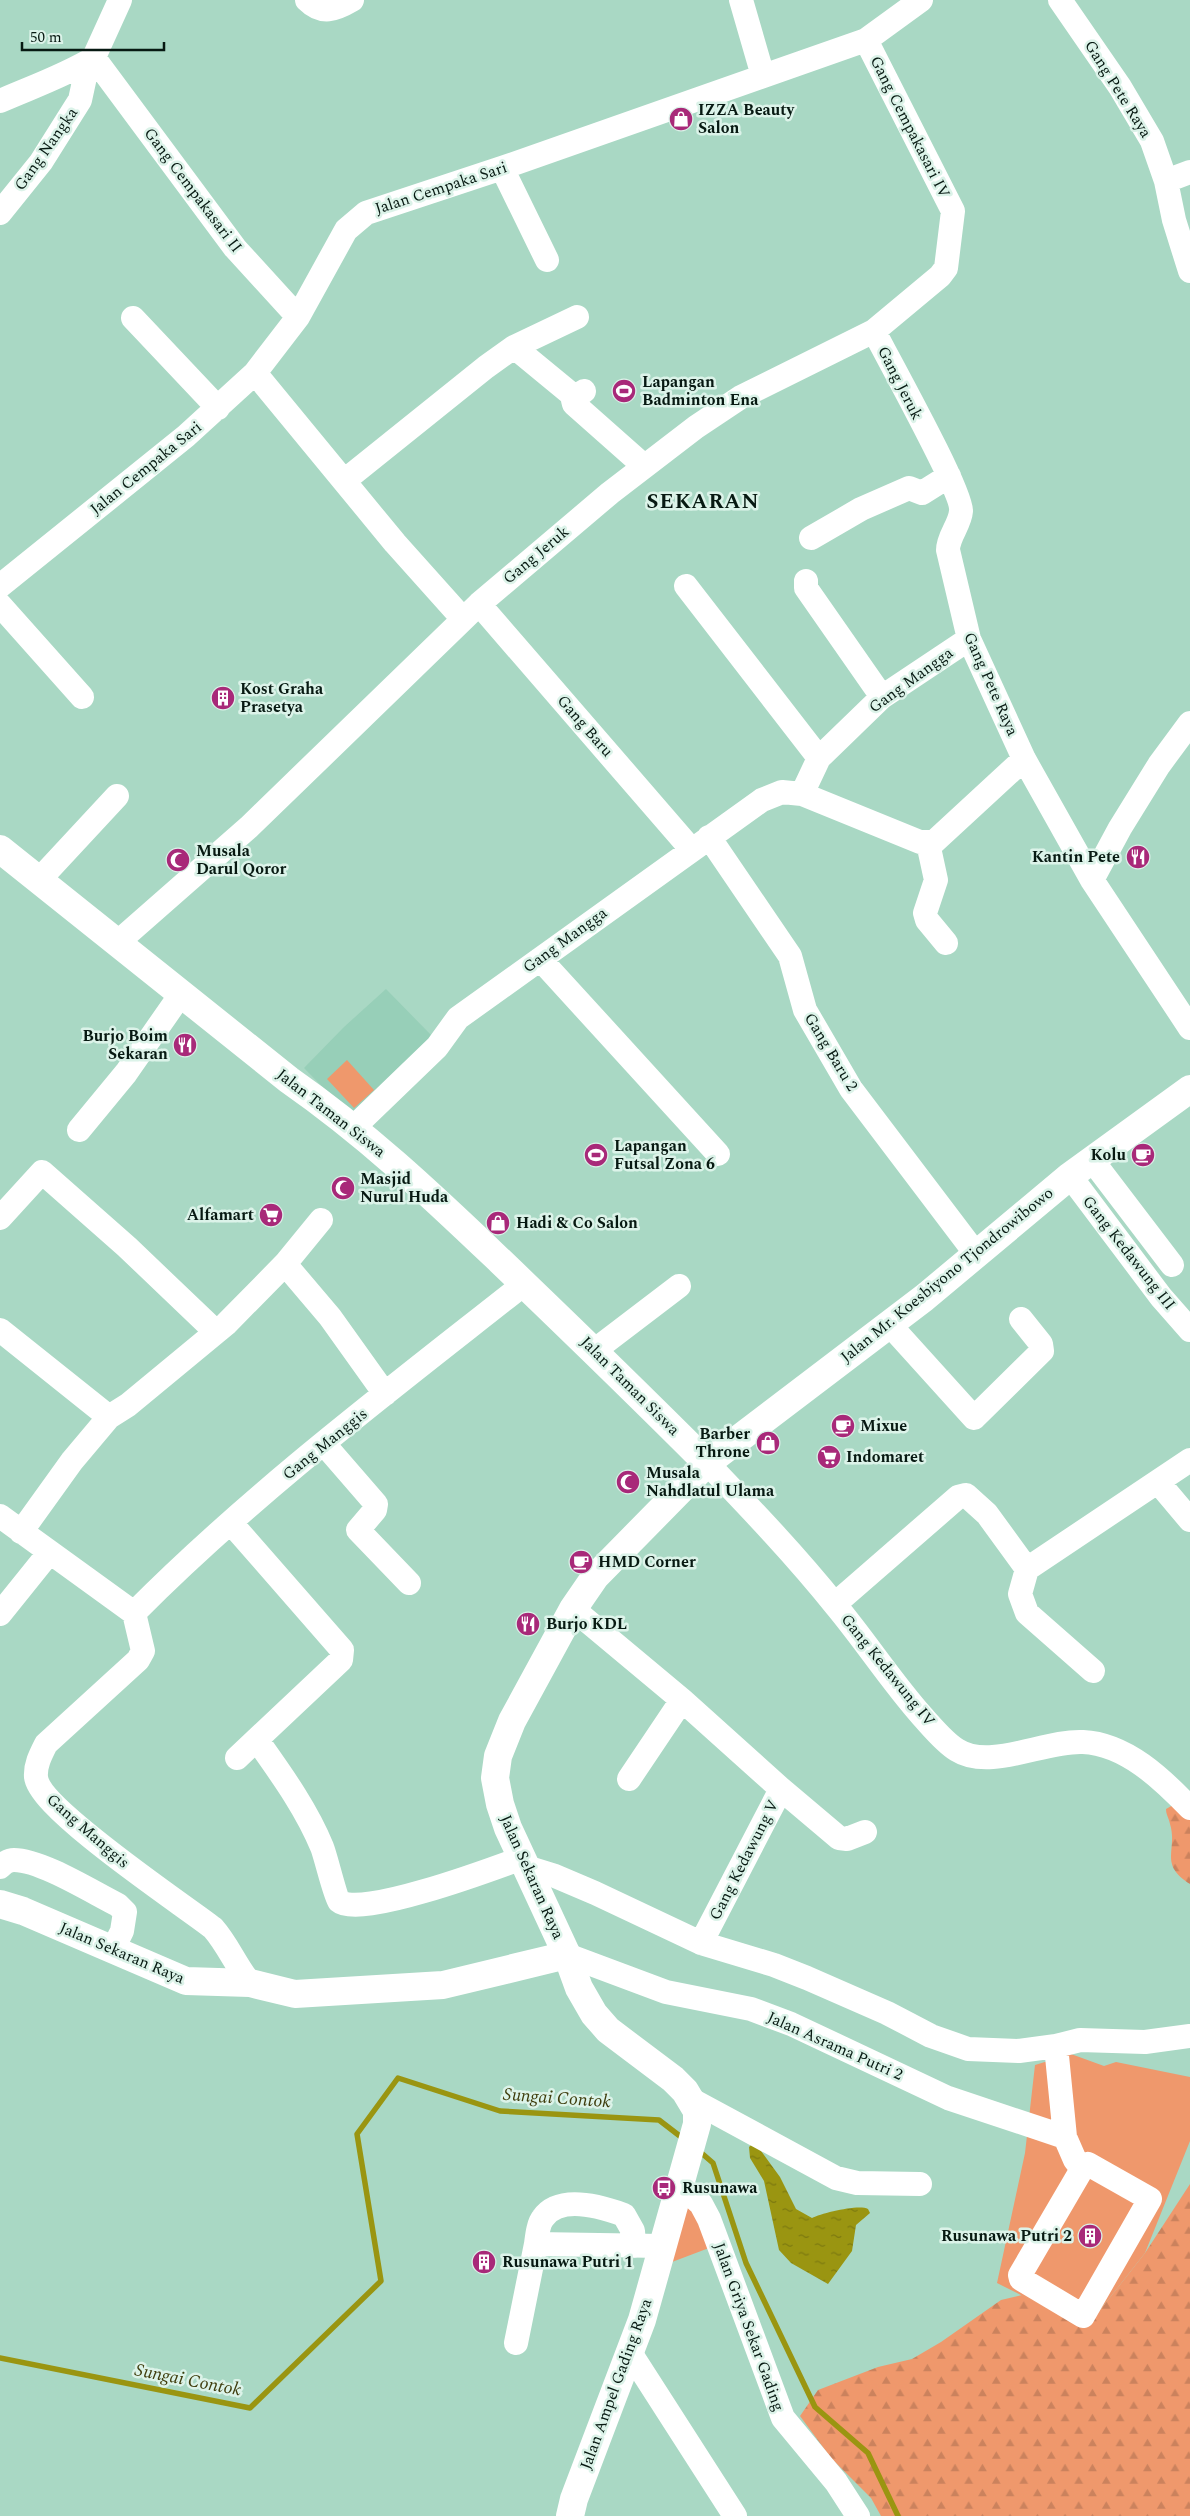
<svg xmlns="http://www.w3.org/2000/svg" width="1190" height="2516" font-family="Spectral,serif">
<defs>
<pattern id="forest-firs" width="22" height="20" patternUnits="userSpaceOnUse" patternTransform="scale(1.25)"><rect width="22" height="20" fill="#ef986c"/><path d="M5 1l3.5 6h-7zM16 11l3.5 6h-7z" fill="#cb825d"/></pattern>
<pattern id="water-ripples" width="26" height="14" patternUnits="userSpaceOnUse" patternTransform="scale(1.25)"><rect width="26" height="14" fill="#9a9511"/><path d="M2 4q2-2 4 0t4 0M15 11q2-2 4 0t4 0" fill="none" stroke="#7c790f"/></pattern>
</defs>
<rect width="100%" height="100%" fill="#a9d8c4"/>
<path fill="#97cfb8" d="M 386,989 L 431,1035 L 418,1062 L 355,1120 L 304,1068 L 344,1027 Z"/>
<path fill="#ef986c" d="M 347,1060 L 374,1090 L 354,1108 L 327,1079 Z
M 1071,2054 L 1104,2066 L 1116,2062 L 1190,2077 L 1190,2141 L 1145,2253 L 1086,2328 L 997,2283 L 1025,2153 L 1035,2065 Z
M 684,2206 L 696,2210 L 709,2248 L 672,2262 Z"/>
<path fill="url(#forest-firs)" d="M 1173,1805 L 1190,1806 L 1190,1884 C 1158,1864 1178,1850 1170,1824 C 1169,1818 1166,1815 1166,1809 Z
M 1190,2184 L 1190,2516 L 881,2516 L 871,2498 L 831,2458 L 800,2416 L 818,2390 L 878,2367 L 912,2359 L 941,2342 L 1001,2300 L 1022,2295 L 1086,2328 L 1145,2253 Z"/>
<path fill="url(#water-ripples)" d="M 752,2144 L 756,2144 L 780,2177 L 796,2209 L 812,2218 C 822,2213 859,2204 868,2209 L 870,2213 L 856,2225 L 852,2251 L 828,2284 L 791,2263 L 779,2250 L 764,2181 L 750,2158 L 749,2147 Z"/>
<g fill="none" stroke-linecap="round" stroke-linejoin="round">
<path stroke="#9a9511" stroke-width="5.5" d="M 698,2150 L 713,2163 L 746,2263 L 815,2407 L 868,2453 L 898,2516
M 0,2358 L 250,2408 L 381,2281 L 357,2134 L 398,2078 L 500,2111 L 659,2120 L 685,2140"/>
<path stroke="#fff" stroke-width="24" d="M 307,0 C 322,15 335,10 352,0
M 741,0 L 763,76
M 1060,0 L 1120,87 L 1152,141 L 1166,181 L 1174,220 L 1190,271
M 0,101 C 32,87 64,76 94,58 L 235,248 L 298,317
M 502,168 L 547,260
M 1166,181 L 1190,172
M 0,213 L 41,162 L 80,100 L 85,77 L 120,0
M 133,318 L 218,408
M 874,331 C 887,357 963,493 961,511 C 960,525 948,536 948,550 L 969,639 L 1024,759 L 1092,880 L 1190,1028
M 514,347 L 576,398
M 255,373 L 395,543 L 463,619
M 584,391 L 573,400 L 574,404 L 644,466
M 344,481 L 486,367 L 514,347 L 577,317
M 811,538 L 861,509 L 909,488 L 922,493 L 949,476
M 806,581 L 806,588 L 882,697
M 0,586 L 186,436 L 255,373 L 298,317 L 346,230 L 366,213 L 502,168 L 866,40 L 921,0
M 686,586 L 819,758
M 479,604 L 691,849
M 0,605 L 82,697
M 802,794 L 819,758 L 882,697 L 969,639
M 709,837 L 790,956 L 805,1010 L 851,1089 L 976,1254
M 928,843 L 936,880 L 925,913 L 927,920 L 946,943
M 39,880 L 117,796
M 1092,880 L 1120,828 L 1159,765 L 1190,723
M 118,942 L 249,827 L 479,604 L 610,493 L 696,427 L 741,397 L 874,331 L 940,276 L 946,268 L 953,211 L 866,40
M 540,959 L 718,1154
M 354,1127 L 437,1047 L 458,1018 L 762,800 L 782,792 L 802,794 L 920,842 L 934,842 L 1024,759
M 79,1130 L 126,1073 L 181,994
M 1092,1160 L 1172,1265
M 1070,1176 L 1161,1297 L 1190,1330
M 0,1218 L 42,1172 L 127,1247 L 216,1332
M 285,1264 L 330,1317 L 385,1394
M 889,1324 L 974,1418 L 1042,1351 L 1041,1344 L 1021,1319
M 0,1330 L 109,1417
M 595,1350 L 679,1286
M 324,1444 L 376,1504 L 375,1510 L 358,1530 L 409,1583
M 707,1463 C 751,1509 796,1556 836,1606 C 866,1642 891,1681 922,1716 C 933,1728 944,1742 957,1750 C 990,1771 1045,1740 1083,1742 C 1126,1744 1162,1779 1190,1808
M 1158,1482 L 1190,1520
M 0,1516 L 134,1613 L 143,1651 L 138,1660 L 46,1744 C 41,1754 35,1765 36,1777 C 39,1809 182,1904 213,1928 C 228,1945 236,1966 250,1983
M 231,1523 L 342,1650 L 341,1660 L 237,1758
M 21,1532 L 72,1461 L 109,1417 L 128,1405 L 226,1324 L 285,1264 L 321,1220
M 1027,1569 L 1190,1460
M 835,1604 L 958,1497 L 966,1495 L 987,1514 L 1027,1569 L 1020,1594 L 1027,1613 L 1093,1671
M 573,1609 L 682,1700 L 781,1789 L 701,1943
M 134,1613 C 253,1493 391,1389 524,1284
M 0,1614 L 49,1553
M 257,1740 C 281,1774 306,1808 322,1847 C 326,1857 335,1896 339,1901 C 359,1919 495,1868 522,1858
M 629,1779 L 682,1700
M 781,1789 L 839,1838 L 847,1839 L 865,1832
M 0,1867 C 4,1863 9,1860 14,1860 C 41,1860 92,1892 118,1905 L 125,1912 L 122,1931 L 113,1949
M 526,1867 L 555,1876 L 595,1893 L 701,1943 L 774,1965 L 807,1978 L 887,2013 L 931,2036 L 968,2049 L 1019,2051 L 1056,2046 L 1065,2137
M 567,1955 L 666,1992 L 751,2009 L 791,2024 L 948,2098 L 1065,2137 L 1075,2160 L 1082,2169 L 1020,2275 L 1021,2279 L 1083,2316 L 1150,2199 L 1088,2164 L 1082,2169
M 1056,2046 L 1080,2040 L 1145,2042 L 1190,2036
M 692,2100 L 836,2178 L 857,2183 L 920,2184
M 679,2184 L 701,2204 L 709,2219 L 783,2418 L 836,2482 L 858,2516
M 536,2244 C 537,2237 538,2224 543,2218 C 560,2194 602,2207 624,2215 L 633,2231 L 634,2246
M 516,2343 L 536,2244 L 662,2246
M 631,2354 L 735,2516"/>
<path stroke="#fff" stroke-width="28" d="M 0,849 L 289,1080 C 365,1133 429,1193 496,1257 C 567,1325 637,1393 707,1463
M 0,1904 L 23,1911 L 186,1981 L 250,1983 L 295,1994 L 443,1985 L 567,1955
M 570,2516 L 574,2499 L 642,2320 L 697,2124 L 697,2111 L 685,2091 L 673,2079 L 608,2030 L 594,2014 L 579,1988 L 567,1955 L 508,1828 L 500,1804 L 495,1778 L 498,1756 L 512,1721 L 573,1609 L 595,1577 L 707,1463 L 924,1298 L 1070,1176 L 1190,1089"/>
</g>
<defs>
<g id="shop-disc" transform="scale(1.25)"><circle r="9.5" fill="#a82979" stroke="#dcf3e9"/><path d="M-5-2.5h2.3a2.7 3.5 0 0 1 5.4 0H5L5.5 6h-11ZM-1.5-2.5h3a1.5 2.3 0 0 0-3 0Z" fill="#fff"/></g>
<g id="stadium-disc" transform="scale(1.25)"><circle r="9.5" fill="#a82979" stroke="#dcf3e9"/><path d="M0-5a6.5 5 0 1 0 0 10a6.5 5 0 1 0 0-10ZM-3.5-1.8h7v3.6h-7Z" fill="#fff"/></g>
<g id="building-disc" transform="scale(1.25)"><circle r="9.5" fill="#a82979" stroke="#dcf3e9"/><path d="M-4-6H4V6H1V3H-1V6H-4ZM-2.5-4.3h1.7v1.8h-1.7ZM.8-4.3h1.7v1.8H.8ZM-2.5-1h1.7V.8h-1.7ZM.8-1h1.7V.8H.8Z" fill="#fff"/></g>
<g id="restaurant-disc" transform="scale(1.25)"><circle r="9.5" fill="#a82979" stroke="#dcf3e9"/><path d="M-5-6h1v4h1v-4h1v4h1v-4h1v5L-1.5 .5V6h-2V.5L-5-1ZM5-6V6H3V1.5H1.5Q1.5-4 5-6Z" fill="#fff"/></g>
<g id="mosque-disc" transform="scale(1.25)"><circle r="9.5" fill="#a82979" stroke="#dcf3e9"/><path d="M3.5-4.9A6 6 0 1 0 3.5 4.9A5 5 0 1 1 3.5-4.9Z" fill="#fff"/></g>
<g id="cafe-disc" transform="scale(1.25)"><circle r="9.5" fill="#a82979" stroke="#dcf3e9"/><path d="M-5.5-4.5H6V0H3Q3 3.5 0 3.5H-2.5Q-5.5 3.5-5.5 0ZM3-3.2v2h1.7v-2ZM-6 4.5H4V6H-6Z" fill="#fff"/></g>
<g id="supermarket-disc" transform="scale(1.25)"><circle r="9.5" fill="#a82979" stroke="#dcf3e9"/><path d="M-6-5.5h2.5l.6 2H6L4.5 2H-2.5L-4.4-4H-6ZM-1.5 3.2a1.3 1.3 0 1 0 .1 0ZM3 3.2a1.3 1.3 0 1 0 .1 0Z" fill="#fff"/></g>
<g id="bus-disc" transform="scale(1.25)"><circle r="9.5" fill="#a82979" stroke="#dcf3e9"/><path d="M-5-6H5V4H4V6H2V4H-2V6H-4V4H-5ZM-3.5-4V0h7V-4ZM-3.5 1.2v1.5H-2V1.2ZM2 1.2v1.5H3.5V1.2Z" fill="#fff"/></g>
</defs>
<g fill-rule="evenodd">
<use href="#shop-disc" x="681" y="119"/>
<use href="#stadium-disc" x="624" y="391"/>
<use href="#building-disc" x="223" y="698"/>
<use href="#restaurant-disc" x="1138" y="857"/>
<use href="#mosque-disc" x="178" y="860"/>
<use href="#restaurant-disc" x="185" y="1045"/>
<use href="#stadium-disc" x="596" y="1155"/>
<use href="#cafe-disc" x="1143" y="1155"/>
<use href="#mosque-disc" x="343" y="1188"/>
<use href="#supermarket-disc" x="271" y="1215"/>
<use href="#shop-disc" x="498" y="1223"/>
<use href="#cafe-disc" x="843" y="1426"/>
<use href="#shop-disc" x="768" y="1443"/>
<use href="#supermarket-disc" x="829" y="1457"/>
<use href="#mosque-disc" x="628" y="1482"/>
<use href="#cafe-disc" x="581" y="1562"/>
<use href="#restaurant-disc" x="528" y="1624"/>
<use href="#bus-disc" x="664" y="2188"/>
<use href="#building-disc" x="1090" y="2236"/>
<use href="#building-disc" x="484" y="2262"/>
</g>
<g text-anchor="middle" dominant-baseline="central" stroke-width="5" stroke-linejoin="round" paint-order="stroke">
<g font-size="16" fill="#071912" stroke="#dcf3e9">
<text transform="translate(1118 89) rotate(58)">Gang Pete Raya</text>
<text transform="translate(910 127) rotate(63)">Gang Cempakasari IV</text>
<text transform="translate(46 149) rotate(-55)">Gang Nangka</text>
<text transform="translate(441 188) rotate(-18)">Jalan Cempaka Sari</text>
<text transform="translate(193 190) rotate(53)">Gang Cempakasari II</text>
<text transform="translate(900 383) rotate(63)">Gang Jeruk</text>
<text transform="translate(146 468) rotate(-39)">Jalan Cempaka Sari</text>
<text transform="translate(536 555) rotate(-40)">Gang Jeruk</text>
<text transform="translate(911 680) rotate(-36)">Gang Mangga</text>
<text transform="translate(991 684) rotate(66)">Gang Pete Raya</text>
<text transform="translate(585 726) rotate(49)">Gang Baru</text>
<text transform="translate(565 940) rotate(-36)">Gang Mangga</text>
<text transform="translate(831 1052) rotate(59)">Gang Baru 2</text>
<text transform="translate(331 1113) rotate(38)">Jalan Taman Siswa</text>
<text transform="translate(1129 1253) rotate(52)">Gang Kedawung III</text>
<text transform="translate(947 1275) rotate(-39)">Jalan Mr. Koesbiyono Tjondrowibowo</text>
<text transform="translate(630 1386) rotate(45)">Jalan Taman Siswa</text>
<text transform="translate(325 1444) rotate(-39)">Gang Manggis</text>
<text transform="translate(888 1670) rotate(51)">Gang Kedawung IV</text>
<text transform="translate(88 1831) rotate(41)">Gang Manggis</text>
<text transform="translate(744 1860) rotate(-63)">Gang Kedawung V</text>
<text transform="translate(532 1877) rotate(66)">Jalan Sekaran Raya</text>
<text transform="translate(122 1953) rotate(23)">Jalan Sekaran Raya</text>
<text transform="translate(835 2046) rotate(24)">Jalan Asrama Putri 2</text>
<text transform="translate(749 2327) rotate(70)">Jalan Griya Sekar Gading</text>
<text transform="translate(616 2384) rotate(-70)">Jalan Ampel Gading Raya</text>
</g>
<g font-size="16" font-weight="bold" fill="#071912" stroke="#dcf3e9" text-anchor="start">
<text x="698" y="110">IZZA Beauty<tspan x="698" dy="18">Salon</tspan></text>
<text x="642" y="382">Lapangan<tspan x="642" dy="18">Badminton Ena</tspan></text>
<text x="240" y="689">Kost Graha<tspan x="240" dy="18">Prasetya</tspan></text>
<text x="196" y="851">Musala<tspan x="196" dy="18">Darul Qoror</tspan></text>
<text x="1120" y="857" text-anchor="end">Kantin Pete</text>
<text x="168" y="1036" text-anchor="end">Burjo Boim<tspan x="168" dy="18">Sekaran</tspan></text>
<text x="614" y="1146">Lapangan<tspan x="614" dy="18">Futsal Zona 6</tspan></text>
<text x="1126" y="1155" text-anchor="end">Kolu</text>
<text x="360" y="1179">Masjid<tspan x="360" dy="18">Nurul Huda</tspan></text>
<text x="254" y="1215" text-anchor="end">Alfamart</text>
<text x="516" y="1223">Hadi &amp; Co Salon</text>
<text x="860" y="1426">Mixue</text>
<text x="750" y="1434" text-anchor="end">Barber<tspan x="750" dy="18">Throne</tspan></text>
<text x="846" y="1457">Indomaret</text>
<text x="646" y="1473">Musala<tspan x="646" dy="18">Nahdlatul Ulama</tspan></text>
<text x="598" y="1562">HMD Corner</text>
<text x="546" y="1624">Burjo KDL</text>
<text x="682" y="2188">Rusunawa</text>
<text x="1072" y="2236" text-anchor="end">Rusunawa Putri 2</text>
<text x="502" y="2262">Rusunawa Putri 1</text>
</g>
<g font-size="18" font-style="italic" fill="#3f3d0d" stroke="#dcf3e9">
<text transform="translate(557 2098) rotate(4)">Sungai Contok</text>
<text transform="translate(188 2380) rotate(11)">Sungai Contok</text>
</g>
<g font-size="21" font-weight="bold" letter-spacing="1" fill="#071912" stroke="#dcf3e9">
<text x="703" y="502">SEKARAN</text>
</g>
</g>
<path d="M22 42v8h142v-8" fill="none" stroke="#071912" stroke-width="2.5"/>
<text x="30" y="42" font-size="15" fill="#071912" stroke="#dcf3e9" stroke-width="4" paint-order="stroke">50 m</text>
</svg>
